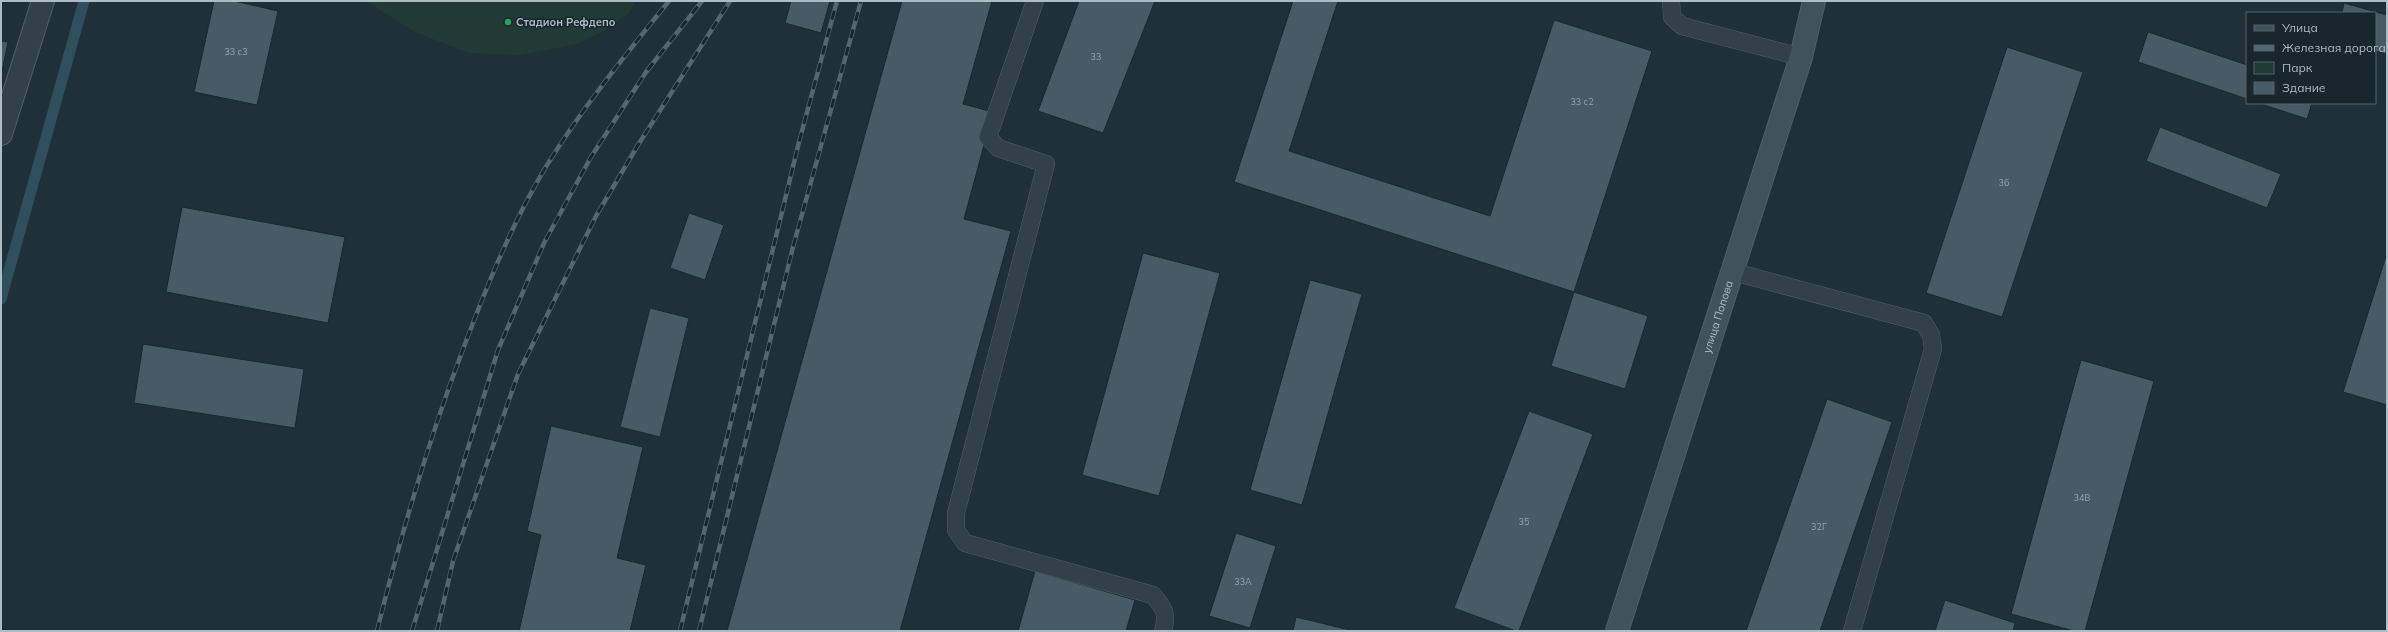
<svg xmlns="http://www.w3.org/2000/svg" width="2388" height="632" font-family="Mulish,sans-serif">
<rect width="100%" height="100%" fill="#1f3039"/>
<path fill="#213a36" d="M 366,1 L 636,1 L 629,13 L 604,31 L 577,44 L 520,55 L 469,53 L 415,32 Z"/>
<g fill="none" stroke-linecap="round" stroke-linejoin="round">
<path stroke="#2f4f5f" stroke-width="11" d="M 1,299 L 84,1"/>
</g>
<path fill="#465b65" stroke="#1a2830" d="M 214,1 L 234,1 L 278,11 L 257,105 L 194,92 Z
M 791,1 L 830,1 L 821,33 L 785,23 Z
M 902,1 L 992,1 L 963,104 L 993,112 L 964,219 L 1011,231 L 900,631 L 727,631 Z
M 1079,1 L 1155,1 L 1103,133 L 1038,111 Z
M 1293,1 L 1338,1 L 1289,151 L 1490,216 L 1554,20 L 1652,51 L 1574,292 L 1234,182 Z
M 2344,3 L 2387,15 L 2387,54 L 2375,51 L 2375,13 L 2342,13 Z
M 2148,32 L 2247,65 L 2247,99 L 2138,62 Z
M 1,41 L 8,42 L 2,71 L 1,71 Z
M 2007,47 L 2083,72 L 2002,317 L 1926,293 Z
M 2258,103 L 2312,103 L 2307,119 Z
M 2160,127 L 2281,174 L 2267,208 L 2146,161 Z
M 182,207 L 345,237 L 328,323 L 166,292 Z
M 689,213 L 724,225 L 705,280 L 670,268 Z
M 1143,253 L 1220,273 L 1159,496 L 1082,475 Z
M 2387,253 L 2387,405 L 2343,392 Z
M 1310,280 L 1362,294 L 1302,505 L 1250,490 Z
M 1574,292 L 1648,316 L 1625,389 L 1551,366 Z
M 650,308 L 689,318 L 660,437 L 620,427 Z
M 143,344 L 304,369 L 295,428 L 134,403 Z
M 2081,360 L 2154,381 L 2085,631 L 2074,631 L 2011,614 Z
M 1827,399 L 1892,422 L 1820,631 L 1746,631 Z
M 1529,411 L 1593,434 L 1519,631 L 1516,631 L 1454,608 Z
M 551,426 L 643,447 L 617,558 L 646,565 L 630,631 L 519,631 L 541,535 L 527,531 Z
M 1236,533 L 1276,546 L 1250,628 L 1209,616 Z
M 1035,571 L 1135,600 L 1126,631 L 1018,631 Z
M 1945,600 L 2015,623 L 2013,631 L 1935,631 Z
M 1296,617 L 1354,631 L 1293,631 Z"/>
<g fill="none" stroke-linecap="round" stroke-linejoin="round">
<g stroke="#505f67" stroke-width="18">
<path id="lane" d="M 1035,1 L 988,137 L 998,148 L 1046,164 L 956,513 L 956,530 L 965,543 L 1153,595 C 1164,608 1168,614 1163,631
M 1671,1 L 1672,17 L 1682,26 L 1801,57
M 1734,272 L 1924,323 L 1931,335 L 1933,349 L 1852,631"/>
</g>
<g stroke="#505f67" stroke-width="24">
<path id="street" d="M 1,134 L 43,1"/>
</g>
<g stroke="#505f67" stroke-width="24">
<g id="secondary">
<path id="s1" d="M 1617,631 L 1801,57 L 1814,1"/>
</g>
</g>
<use href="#lane" stroke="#324149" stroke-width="17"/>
<use href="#street" stroke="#324149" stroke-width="22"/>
<use href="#secondary" stroke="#40525c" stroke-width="22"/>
<g stroke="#546771" stroke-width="4.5">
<path id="rail" d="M 377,631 C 401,534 429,438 465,344 C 488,283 513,221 547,165 C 583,107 626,54 669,1
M 412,631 L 498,350 L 544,243 L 591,157 L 646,72 L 702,1
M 437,631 L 453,561 L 518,374 L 596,216 L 638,145 L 730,1
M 680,631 L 799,142 L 837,1
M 699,631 L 793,247 L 861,1"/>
</g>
<use href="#rail" stroke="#18262d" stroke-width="3" stroke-dasharray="9" stroke-linecap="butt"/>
</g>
<circle fill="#2e9e5b" stroke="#18262d" stroke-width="1.5" cx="508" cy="22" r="4"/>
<g text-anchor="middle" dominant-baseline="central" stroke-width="3" stroke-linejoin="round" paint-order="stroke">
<g font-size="9" fill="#92a4ae">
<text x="236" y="51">33 с3</text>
<text x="1096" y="56">33</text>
<text x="1582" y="101">33 с2</text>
<text x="2004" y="182">36</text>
<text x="2082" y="497">34В</text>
<text x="1524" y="521">35</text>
<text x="1819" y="526">32Г</text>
<text x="1243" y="581">33А</text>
</g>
<g font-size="11" font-weight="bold" fill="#acbdc6" stroke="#18262d" text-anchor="start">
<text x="516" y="22">Стадион Рефдепо</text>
</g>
<g font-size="11" fill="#acbdc6" stroke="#18262d">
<text stroke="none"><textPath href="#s1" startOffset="330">улица Попова</textPath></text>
</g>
</g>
<rect width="2388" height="632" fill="none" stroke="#acbdc6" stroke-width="4"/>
<rect x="2246" y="12" width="130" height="92" fill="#18262d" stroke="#53626a"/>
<rect x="2254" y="25" width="20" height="6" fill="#40525c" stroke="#53626a"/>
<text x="2282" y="32" font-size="12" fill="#acbdc6">Улица</text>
<rect x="2254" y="45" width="20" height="6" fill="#546771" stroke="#53626a"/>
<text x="2282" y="52" font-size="12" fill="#acbdc6">Железная дорога</text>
<rect x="2254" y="62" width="20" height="12" fill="#213a36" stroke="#53626a"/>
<text x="2282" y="72" font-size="12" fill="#acbdc6">Парк</text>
<rect x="2254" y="82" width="20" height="12" fill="#465b65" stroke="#53626a"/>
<text x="2282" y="92" font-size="12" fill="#acbdc6">Здание</text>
</svg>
